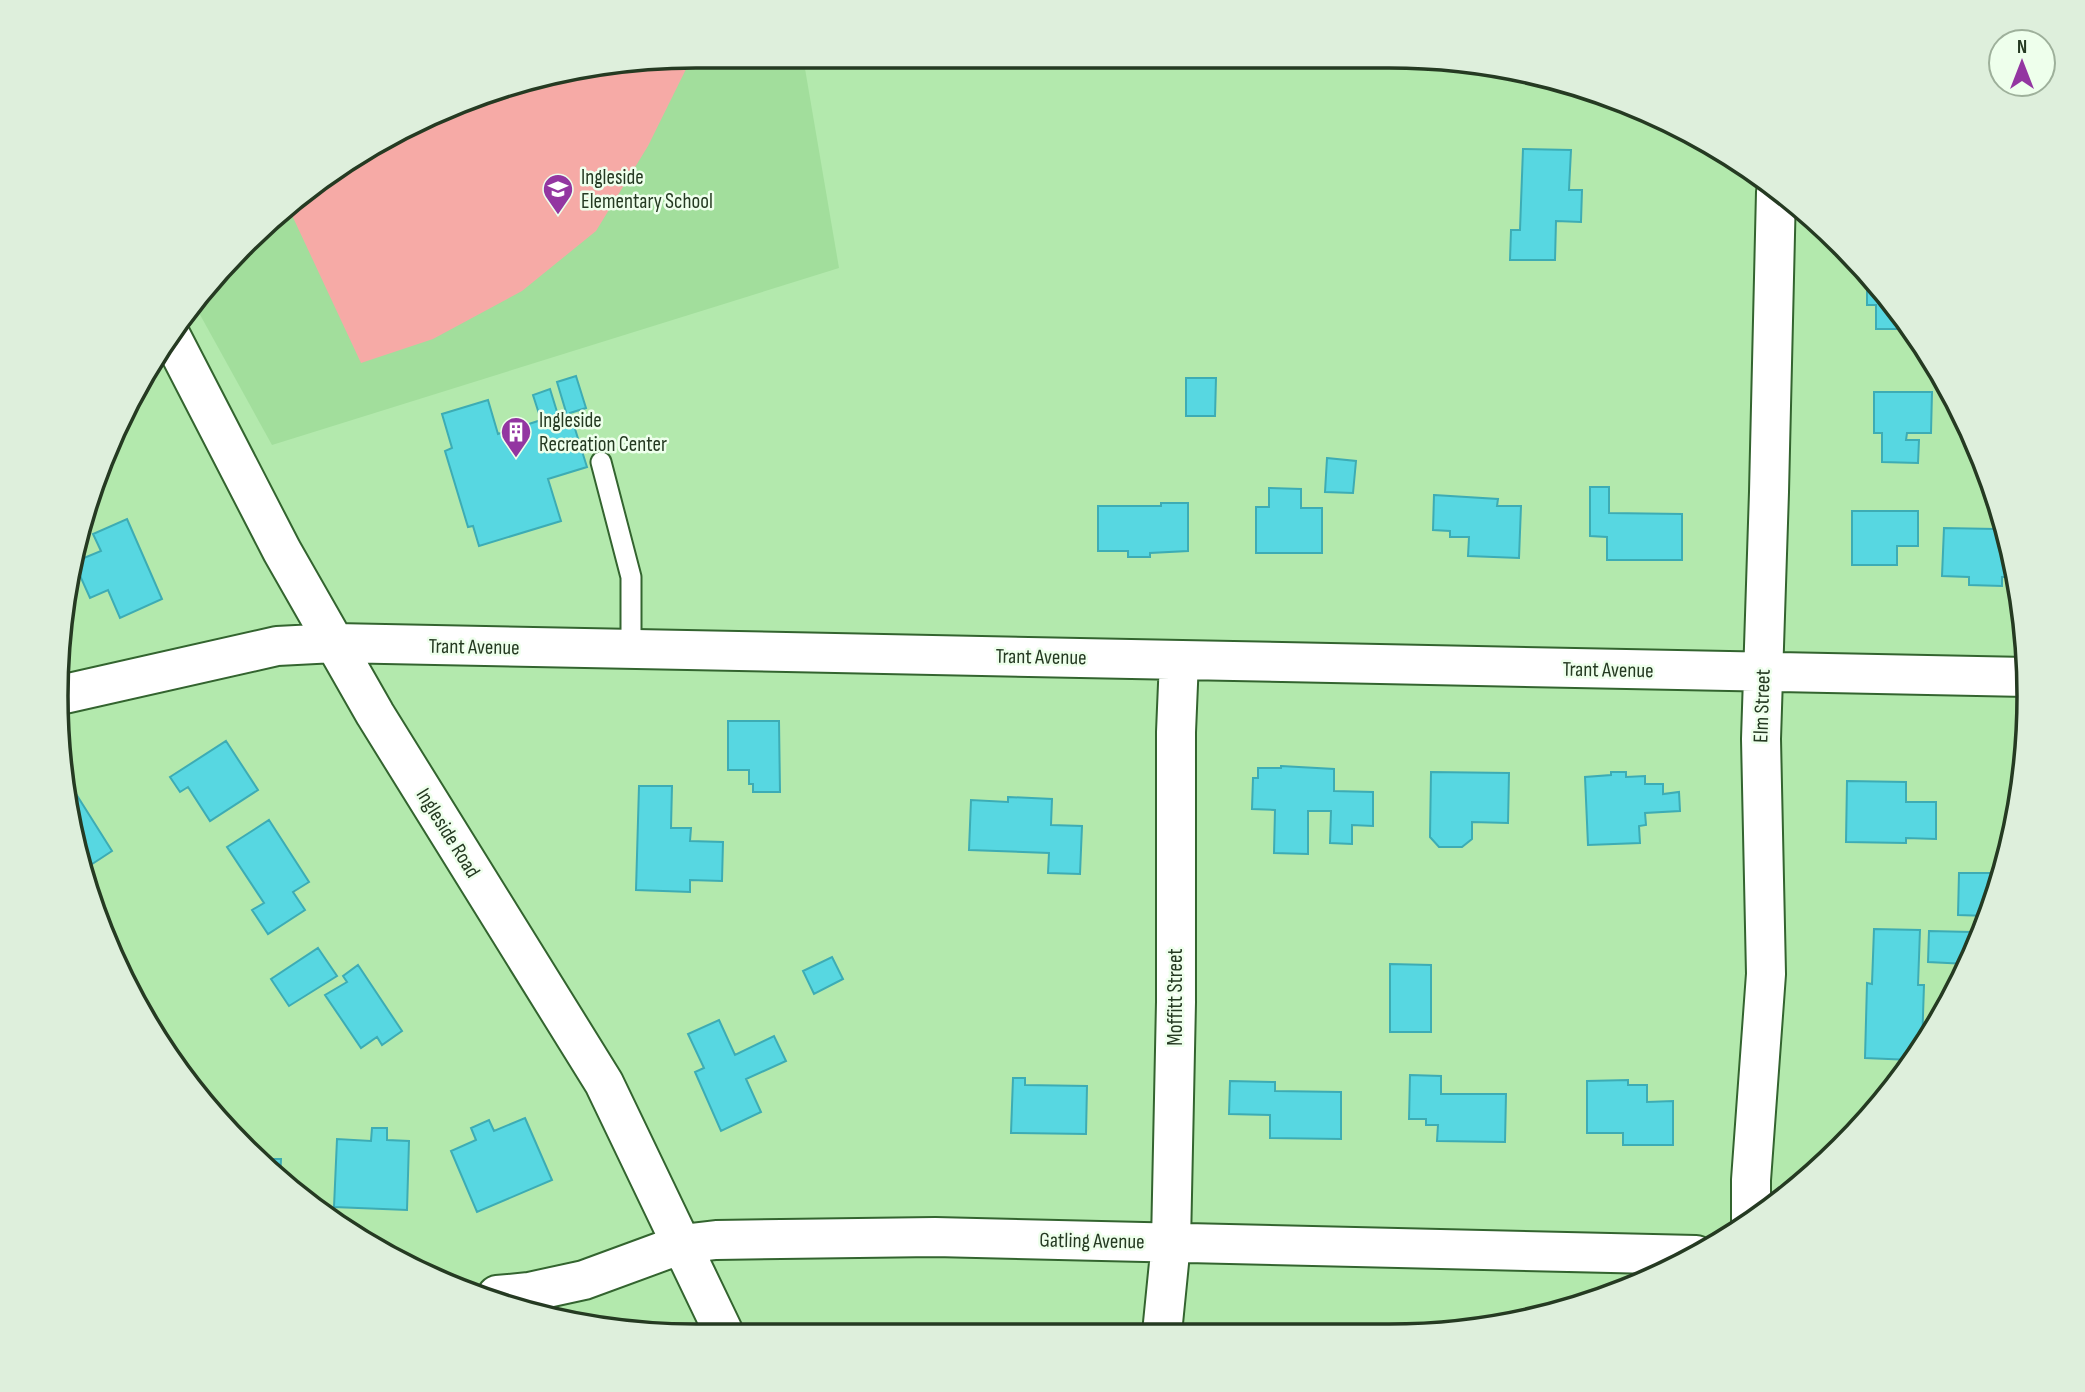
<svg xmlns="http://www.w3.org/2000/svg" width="2085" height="1392" font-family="'Sofia Sans Condensed',sans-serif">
<rect width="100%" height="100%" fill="#b3e9ad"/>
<path fill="#a2de9c" d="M 696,56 L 803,57 L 839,268 L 272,445 L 193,302 L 340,164 L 491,90 Z"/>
<path fill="#f6aaa6" d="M 692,57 L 648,146 L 596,231 L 522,291 L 433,339 L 361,363 L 290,211 L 340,164 L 491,90 Z"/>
<path fill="#57d7e1" stroke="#3dacb4" stroke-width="2" d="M 1523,149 L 1571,150 L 1569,190 L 1582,190 L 1581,222 L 1556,221 L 1555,260 L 1510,260 L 1511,230 L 1520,230 Z
M 1876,284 L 1897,307 L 1911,329 L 1876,329 L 1876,305 L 1867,305 L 1867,291 L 1876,291 Z
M 576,376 L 586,408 L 570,413 L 587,467 L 548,479 L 561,521 L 479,546 L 473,526 L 468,527 L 445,451 L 452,448 L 442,414 L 488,400 L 498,434 L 541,420 L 533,395 L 550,389 L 558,415 L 566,412 L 557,382 Z
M 1186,378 L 1216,378 L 1215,416 L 1186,416 Z
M 1874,392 L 1932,392 L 1931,433 L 1907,433 L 1906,440 L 1919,440 L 1918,463 L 1882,462 L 1882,433 L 1874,433 Z
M 1327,458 L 1356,461 L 1353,493 L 1325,492 Z
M 1590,487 L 1609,487 L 1609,513 L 1682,514 L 1682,560 L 1607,560 L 1607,537 L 1590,536 Z
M 1269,488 L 1301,489 L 1301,508 L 1322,508 L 1322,553 L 1256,553 L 1256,507 L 1269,507 Z
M 1434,495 L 1498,499 L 1497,506 L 1521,506 L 1519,558 L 1468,556 L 1469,537 L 1450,537 L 1450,531 L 1433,530 Z
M 1161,503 L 1188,503 L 1188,551 L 1150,553 L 1150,557 L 1128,557 L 1128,551 L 1098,551 L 1098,506 L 1161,506 Z
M 1852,511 L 1918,511 L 1918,546 L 1897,546 L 1897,565 L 1852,565 Z
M 127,519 L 162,599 L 120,618 L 108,590 L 90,598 L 77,569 L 79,560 L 101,551 L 93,534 Z
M 1996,521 L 2004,521 L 2007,531 L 2015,577 L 2002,577 L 2002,586 L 1969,585 L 1969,577 L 1942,576 L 1944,528 L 1996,529 Z
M 728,721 L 779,721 L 780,792 L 753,792 L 753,784 L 749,784 L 749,770 L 728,770 Z
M 226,741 L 258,790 L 210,821 L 188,787 L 180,792 L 170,777 Z
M 1281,766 L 1334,769 L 1334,791 L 1373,792 L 1373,826 L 1352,825 L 1352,844 L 1330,843 L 1331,811 L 1308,811 L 1308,854 L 1274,853 L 1275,810 L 1252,809 L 1253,778 L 1258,778 L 1258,768 L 1281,768 Z
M 1431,772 L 1509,773 L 1508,823 L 1472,822 L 1472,839 L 1462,847 L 1439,847 L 1430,837 Z
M 1611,772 L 1626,772 L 1626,777 L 1645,776 L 1645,784 L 1663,784 L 1663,794 L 1679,792 L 1680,811 L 1645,813 L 1646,825 L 1639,826 L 1640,843 L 1588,845 L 1585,777 L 1611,775 Z
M 66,778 L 112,851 L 86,868 L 68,821 Z
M 1847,781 L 1906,782 L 1906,802 L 1936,802 L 1936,839 L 1906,838 L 1906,843 L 1846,842 Z
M 639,786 L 672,786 L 671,828 L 691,828 L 690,841 L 723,842 L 722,881 L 690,880 L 690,892 L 636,890 Z
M 1008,797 L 1052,799 L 1051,825 L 1082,826 L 1080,874 L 1048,873 L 1049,853 L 969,850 L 971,800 L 1008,802 Z
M 269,820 L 309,882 L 293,892 L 305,910 L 268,934 L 252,910 L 264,903 L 227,847 Z
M 1959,873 L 1997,873 L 1997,894 L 1988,916 L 1958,915 Z
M 1874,929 L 1920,930 L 1918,985 L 1924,985 L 1922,1046 L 1912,1060 L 1865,1058 L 1867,983 L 1872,984 Z
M 1929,931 L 1971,932 L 1969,958 L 1967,964 L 1928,962 Z
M 318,948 L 337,976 L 289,1006 L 271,979 Z
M 832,957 L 843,979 L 814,994 L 803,971 Z
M 1390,964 L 1431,965 L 1431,1032 L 1390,1032 Z
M 358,965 L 402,1031 L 382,1045 L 377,1037 L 361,1048 L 325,995 L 347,982 L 343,976 Z
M 719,1020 L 735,1055 L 774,1036 L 786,1061 L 746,1079 L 761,1112 L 721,1131 L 695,1072 L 704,1068 L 688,1034 Z
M 1410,1075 L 1441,1076 L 1441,1094 L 1506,1094 L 1505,1142 L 1437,1141 L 1438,1125 L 1426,1125 L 1426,1119 L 1409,1119 Z
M 1013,1078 L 1025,1078 L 1025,1085 L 1087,1086 L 1086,1134 L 1011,1133 Z
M 1628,1080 L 1628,1085 L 1647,1085 L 1647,1102 L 1673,1101 L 1673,1145 L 1623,1145 L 1623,1133 L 1587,1133 L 1587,1081 Z
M 1230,1081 L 1275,1082 L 1275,1091 L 1341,1092 L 1341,1139 L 1270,1138 L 1270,1115 L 1229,1114 Z
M 525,1118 L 552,1180 L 477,1212 L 451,1151 L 476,1140 L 471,1128 L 489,1120 L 494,1131 Z
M 372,1128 L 387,1128 L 387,1140 L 409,1141 L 407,1210 L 334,1207 L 337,1139 L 371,1141 Z
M 259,1159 L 281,1159 L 280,1181 L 274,1177 Z"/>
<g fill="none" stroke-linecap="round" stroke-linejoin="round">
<g stroke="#33642f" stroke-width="23">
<path id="service" d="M 601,462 L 631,577 L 631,651"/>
</g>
<g stroke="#33642f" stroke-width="42">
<path id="minor" d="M 171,336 L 282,551 L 375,714 L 604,1083 L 723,1331
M 60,695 L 277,646 L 335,643 L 2027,677
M 1751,1221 L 1751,1180 L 1766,974 L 1761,739 L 1769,492 L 1776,192
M 497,1295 L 529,1292 L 584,1280 L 682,1244 L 716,1240 L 935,1237 L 1696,1255
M 1162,1333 L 1171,1243 L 1176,1002 L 1176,732 L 1179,660"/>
</g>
<use href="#service" stroke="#fff" stroke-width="19"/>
<use href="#minor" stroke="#fff" stroke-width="38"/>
</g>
<defs>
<g id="school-pin" transform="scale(1.575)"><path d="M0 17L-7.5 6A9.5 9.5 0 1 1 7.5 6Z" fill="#9336a1" stroke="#eeffec"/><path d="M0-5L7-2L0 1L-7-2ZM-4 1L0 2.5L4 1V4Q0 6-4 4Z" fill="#fff"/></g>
<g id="building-pin" transform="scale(1.575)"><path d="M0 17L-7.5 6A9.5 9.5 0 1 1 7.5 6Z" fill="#9336a1" stroke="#eeffec"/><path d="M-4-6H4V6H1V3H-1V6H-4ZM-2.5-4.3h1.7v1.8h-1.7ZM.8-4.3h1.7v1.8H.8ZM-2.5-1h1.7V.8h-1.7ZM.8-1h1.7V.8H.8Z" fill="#fff"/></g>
</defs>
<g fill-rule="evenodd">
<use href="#school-pin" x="558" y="189"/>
<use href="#building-pin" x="516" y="432"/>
</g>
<g text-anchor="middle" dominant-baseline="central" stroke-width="5" stroke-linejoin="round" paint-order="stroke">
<g font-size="21" fill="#253a22" stroke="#eeffec" text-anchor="start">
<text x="581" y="177">Ingleside<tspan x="581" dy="24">Elementary School</tspan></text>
<text x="539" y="420">Ingleside<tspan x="539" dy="24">Recreation Center</tspan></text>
</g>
<g font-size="21" fill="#253a22" stroke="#eeffec">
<text transform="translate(474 647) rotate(1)">Trant Avenue</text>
<text transform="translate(1041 657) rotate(1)">Trant Avenue</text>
<text transform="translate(1608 670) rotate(1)">Trant Avenue</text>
<text transform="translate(1762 706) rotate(-88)">Elm Street</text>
<text transform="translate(448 833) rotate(58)">Ingleside Road</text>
<text transform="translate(1175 997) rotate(-90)">Moffitt Street</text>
<text transform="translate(1092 1241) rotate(1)">Gatling Avenue</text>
</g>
</g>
<path d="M0 0H2085V1392H0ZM696 68H1389A628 628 0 0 1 2017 696V696A628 628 0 0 1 1389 1324H696A628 628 0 0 1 68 696V696A628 628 0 0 1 696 68Z" fill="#deefdc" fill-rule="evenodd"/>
<path fill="none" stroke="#253a22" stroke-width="3.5" d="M696 68H1389A628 628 0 0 1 2017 696V696A628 628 0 0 1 1389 1324H696A628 628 0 0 1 68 696V696A628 628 0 0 1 696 68Z"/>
<g transform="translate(2022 63)"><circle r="33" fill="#eeffec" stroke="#9eb09b" stroke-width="2"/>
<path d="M0-5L12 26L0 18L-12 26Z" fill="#9336a1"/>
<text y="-10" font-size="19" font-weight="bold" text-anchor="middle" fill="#253a22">N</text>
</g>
</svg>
